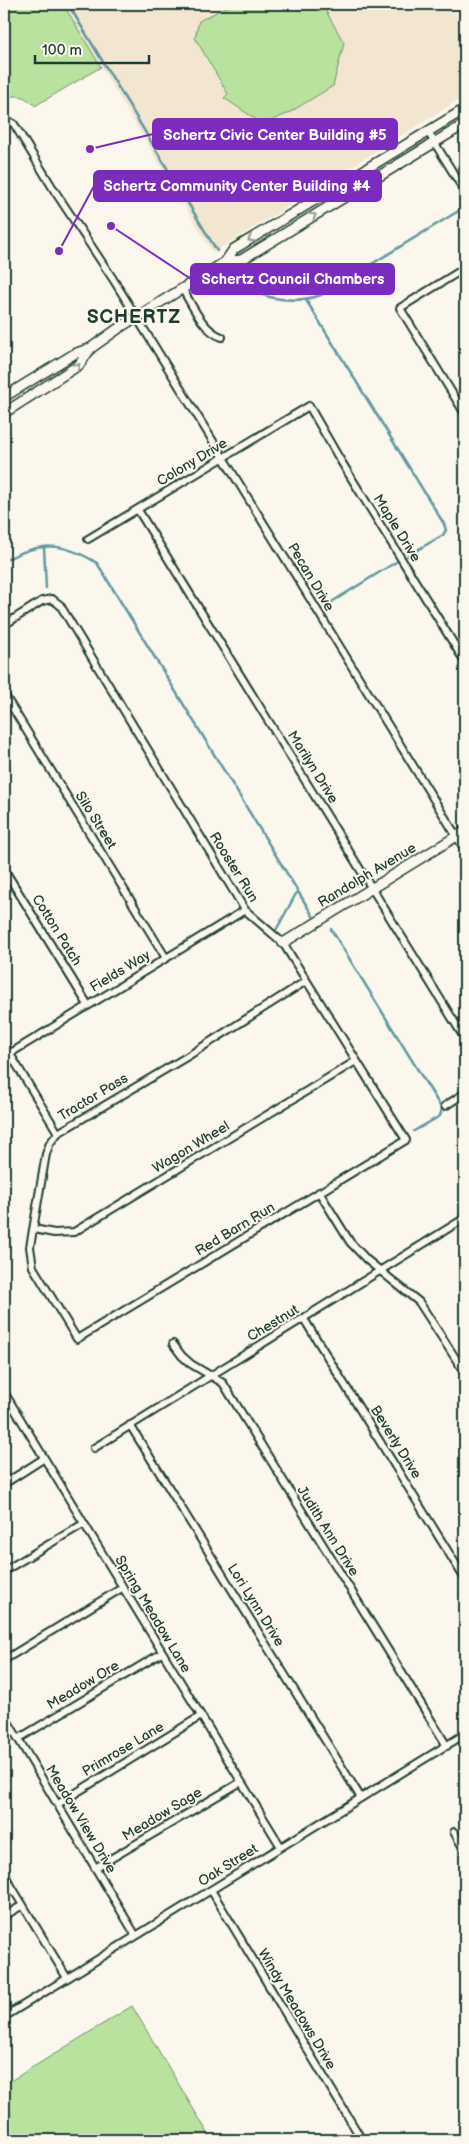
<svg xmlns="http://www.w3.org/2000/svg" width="469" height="2144" font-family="'Balsamiq Sans',sans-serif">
<rect width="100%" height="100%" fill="#fbf7ec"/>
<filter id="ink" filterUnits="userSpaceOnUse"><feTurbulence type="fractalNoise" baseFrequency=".02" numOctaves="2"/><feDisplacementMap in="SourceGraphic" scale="10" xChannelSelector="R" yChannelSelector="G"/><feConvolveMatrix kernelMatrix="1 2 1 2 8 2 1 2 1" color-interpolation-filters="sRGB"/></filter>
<g filter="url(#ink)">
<path fill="#f3e6d1" d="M 63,4 L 448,4 L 465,24 L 465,96 L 213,253 Z"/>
<path fill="#b9e29e" stroke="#6c9069" d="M 4,4 L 63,4 L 101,67 L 35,106 C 26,96 16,93 4,99 Z
M 232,4 L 322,4 L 344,43 L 333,86 L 287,114 L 263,124 L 224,98 L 228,94 L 195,38 L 199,21 Z
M 132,2006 L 212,2140 L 4,2140 L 4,2085 Z"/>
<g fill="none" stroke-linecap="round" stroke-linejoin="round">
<path stroke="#5f98a1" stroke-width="2.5" d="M 68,4 L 217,251
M 232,272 C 251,300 292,305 321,295 L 465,207
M 306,300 L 444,524 L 446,530 L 443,535 L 407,556
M 44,547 L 46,588
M 4,561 C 39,542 62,541 97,563 L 313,916
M 330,603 L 396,562
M 331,929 L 442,1109 L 440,1116 L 414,1131
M 275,932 L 297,892"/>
<g stroke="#1f3d34" stroke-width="10">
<path id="street" d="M 4,119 L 14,124 L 54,190 L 113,279 L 465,850
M 428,132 L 465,192
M 465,268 L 400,308 L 465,414
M 182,288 C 192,305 203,331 222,337
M 138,510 L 465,1039
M 88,539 L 309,406 L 339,458 L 465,662
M 4,625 L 42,601 L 52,599 L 60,605 L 245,910 L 283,943 L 406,1140 L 77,1339 L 33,1267 L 30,1247 L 46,1154 L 50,1143 L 58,1133 L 188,1056 L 306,981
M 4,694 L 166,958
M 4,869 L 88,1005
M 4,1044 L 58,1133
M 9,1054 L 245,910
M 445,1106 L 465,1093
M 319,1192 L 350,1242 L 367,1260 L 419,1302 L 465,1373
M 34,1229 L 54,1233 L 74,1232 L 356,1061
M 304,1319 L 465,1579
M 173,1344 L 182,1356 L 191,1364 L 223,1383 L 447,1746
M 4,1392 L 281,1847
M 130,1425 L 361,1798
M 94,1448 L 465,1218
M 4,1484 L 43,1459
M 4,1571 L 83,1524
M 4,1660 L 122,1588
M 4,1715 L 136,1936
M 18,1739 L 162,1653
M 58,1804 L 201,1716
M 454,1832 L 465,1851
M 95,1868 L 241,1782
M 4,1874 L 67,1978
M 211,1890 L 362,2140
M 4,1916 L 23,1905
M 4,2017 L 465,1734"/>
</g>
<g stroke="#1f3d34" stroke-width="12">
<path id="secondary" d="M 225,262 L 234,249 L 465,109
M 4,397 L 74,354 L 91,348
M 4,413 L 79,365 L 91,348 L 119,328 L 225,262 L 241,260 L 465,124
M 283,943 L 465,831"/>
</g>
<use href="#street" stroke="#fbf7ec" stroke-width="6"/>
<use href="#secondary" stroke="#fbf7ec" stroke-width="9"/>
</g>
<defs><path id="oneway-chevron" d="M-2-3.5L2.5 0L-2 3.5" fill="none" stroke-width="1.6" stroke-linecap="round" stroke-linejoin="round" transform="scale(1.25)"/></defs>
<g stroke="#8d9a90">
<use href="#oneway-chevron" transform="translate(313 216) rotate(-31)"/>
<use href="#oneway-chevron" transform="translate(251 239) rotate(149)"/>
<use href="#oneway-chevron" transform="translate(77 366) rotate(-42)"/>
</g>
</g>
<g text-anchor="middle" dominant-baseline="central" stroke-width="4" stroke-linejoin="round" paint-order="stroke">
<g font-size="14" fill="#1f3d34" stroke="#fbf7ec">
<text transform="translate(192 462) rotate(-31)">Colony Drive</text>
<text transform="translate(397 528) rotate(58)">Maple Drive</text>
<text transform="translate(311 577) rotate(59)">Pecan Drive</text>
<text transform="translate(313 767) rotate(58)">Marilyn Drive</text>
<text transform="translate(96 820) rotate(58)">Silo Street</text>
<text transform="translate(234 867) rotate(58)">Rooster Run</text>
<text transform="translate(367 875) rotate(-31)">Randolph Avenue</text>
<text transform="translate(57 930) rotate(58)">Cotton Patch</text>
<text transform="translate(120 971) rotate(-31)">Fields Way</text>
<text transform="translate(93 1097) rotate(-31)">Tractor Pass</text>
<text transform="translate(191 1147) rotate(-31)">Wagon Wheel</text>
<text transform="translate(235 1229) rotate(-31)">Red Barn Run</text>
<text transform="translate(273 1323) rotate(-31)">Chestnut</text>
<text transform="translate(396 1442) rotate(58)">Beverly Drive</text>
<text transform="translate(328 1531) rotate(58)">Judith Ann Drive</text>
<text transform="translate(256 1605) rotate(58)">Lori Lynn Drive</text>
<text transform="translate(153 1614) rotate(59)">Spring Meadow Lane</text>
<text transform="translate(83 1685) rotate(-31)">Meadow Ore</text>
<text transform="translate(123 1749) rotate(-31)">Primrose Lane</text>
<text transform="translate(162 1814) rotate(-31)">Meadow Sage</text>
<text transform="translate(81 1819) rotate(59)">Meadow View Drive</text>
<text transform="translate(228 1865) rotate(-32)">Oak Street</text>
<text transform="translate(297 2009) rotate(59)">Windy Meadows Drive</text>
</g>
<g font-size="19" font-weight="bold" letter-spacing="1" fill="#1f3d34" stroke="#fbf7ec">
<text x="134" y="317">SCHERTZ</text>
</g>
</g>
<path fill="none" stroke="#7b2cbf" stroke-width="2" d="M90 149L153 134M59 251L94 186M111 226L191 279"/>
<g fill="#7b2cbf" stroke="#fbf7ec" stroke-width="2">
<circle cx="90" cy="149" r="5"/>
<circle cx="59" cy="251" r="5"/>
<circle cx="111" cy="226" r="5"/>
</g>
<g fill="#7b2cbf" stroke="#7b2cbf" stroke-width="2">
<rect x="153" y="119" width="244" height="30" rx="5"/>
<rect x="94" y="171" width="287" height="30" rx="5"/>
<rect x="191" y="264" width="203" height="30" rx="5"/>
</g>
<g font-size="15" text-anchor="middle" font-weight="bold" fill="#fff">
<text x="275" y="140">Schertz Civic Center Building #5</text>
<text x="237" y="191">Schertz Community Center Building #4</text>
<text x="293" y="284">Schertz Council Chambers</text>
</g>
<rect width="469" height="2144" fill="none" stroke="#fbf7ec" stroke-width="20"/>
<rect x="10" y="10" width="449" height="2124" fill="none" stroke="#1f3d34" stroke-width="2" filter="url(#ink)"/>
<path d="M35 55v8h114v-8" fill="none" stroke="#1f3d34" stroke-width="2.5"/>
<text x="42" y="55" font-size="15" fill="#1f3d34" stroke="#fbf7ec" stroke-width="4" paint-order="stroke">100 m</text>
</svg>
